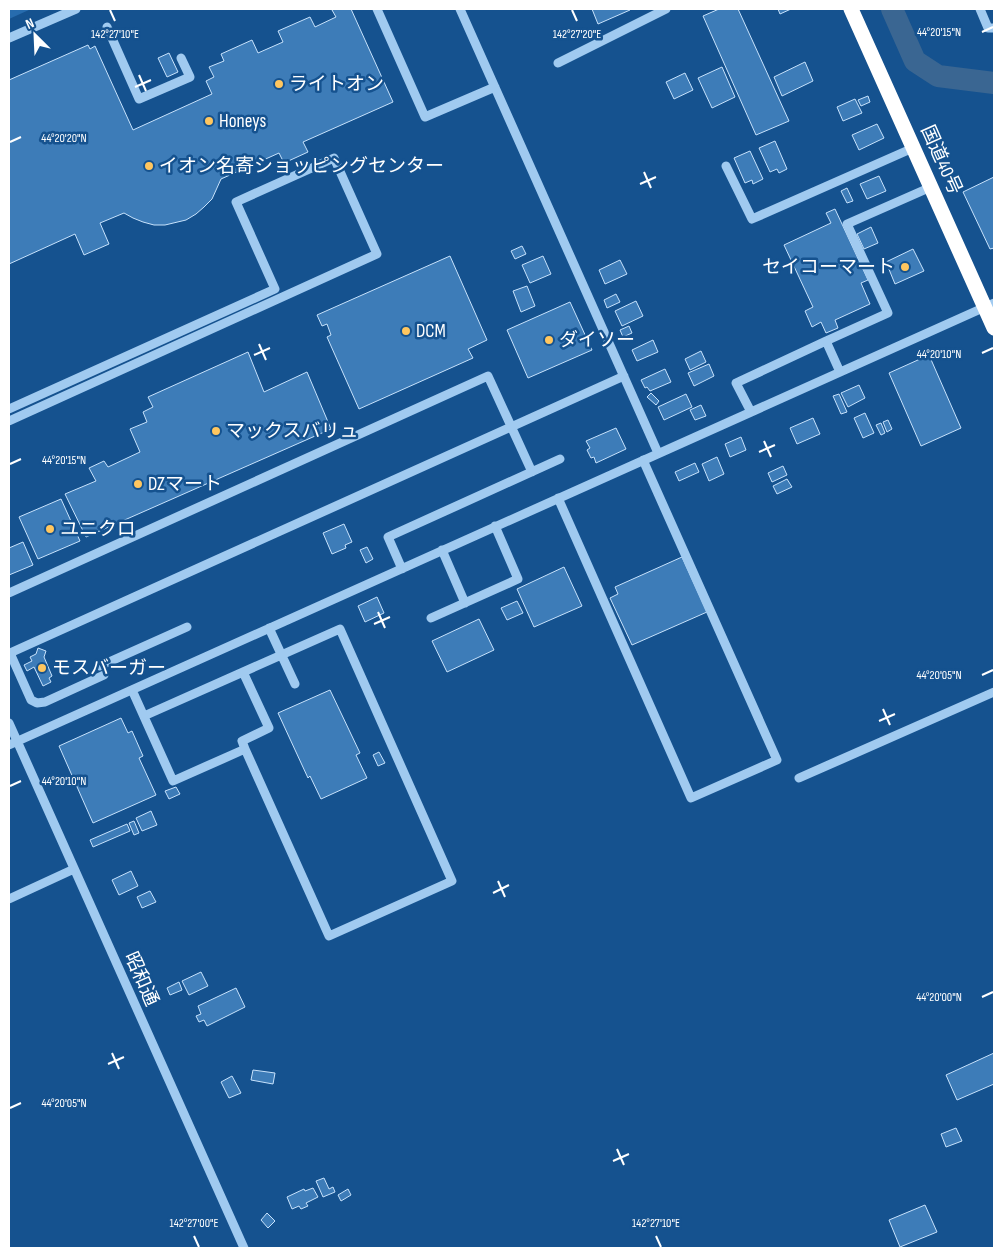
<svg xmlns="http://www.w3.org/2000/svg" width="1003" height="1257" font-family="'Sofia Sans Condensed','Noto Sans JP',sans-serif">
<rect width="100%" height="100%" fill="#15528f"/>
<path fill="#276cae" d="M 9,9 L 31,9 L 9,19 Z"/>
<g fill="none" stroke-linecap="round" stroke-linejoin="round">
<path stroke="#3a6692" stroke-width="22" d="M 892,9 L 915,61 L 938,76 L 994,83"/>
</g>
<path fill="#3d7cb8" stroke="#c7e2fc" d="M 335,9 L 351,9 L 393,102 L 303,142 L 308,152 L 284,163 L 279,153 L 221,179 L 212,199 L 204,207 L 196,214 L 186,220 L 165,225 L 154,225 L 143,222 L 133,218 L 124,213 L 100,223 L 109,244 L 84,255 L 75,234 L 9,264 L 9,80 L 88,45 L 90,49 L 95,46 L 133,130 L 212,94 L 206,81 L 214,77 L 209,67 L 224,61 L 221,54 L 252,40 L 258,53 L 283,42 L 278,31 L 310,17 L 315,27 L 336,17 L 332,10 Z
M 592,9 L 629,9 L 630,10 L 598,24 Z
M 719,9 L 738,9 L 789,121 L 756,135 L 703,16 Z
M 778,9 L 791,9 L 780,14 Z
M 169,53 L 178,72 L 167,77 L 158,58 Z
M 805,62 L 813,81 L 782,96 L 774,77 Z
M 722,67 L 735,97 L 712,108 L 698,78 Z
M 685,73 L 693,90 L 674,99 L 666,82 Z
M 868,96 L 870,102 L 861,106 L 858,100 Z
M 855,99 L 862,113 L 843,121 L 837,107 Z
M 877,124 L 884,138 L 859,150 L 852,135 Z
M 775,141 L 787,169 L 779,173 L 777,169 L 770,172 L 759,148 Z
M 750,151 L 763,179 L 753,184 L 752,180 L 745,183 L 734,158 Z
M 879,176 L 886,191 L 867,199 L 860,184 Z
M 994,177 L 994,248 L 990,249 L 963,192 Z
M 847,188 L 853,201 L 847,203 L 841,191 Z
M 835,209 L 868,280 L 861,283 L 870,304 L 835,320 L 838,328 L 826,333 L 821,322 L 812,327 L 805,311 L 813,307 L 784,245 L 831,223 L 826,213 Z
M 871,227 L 878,243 L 864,249 L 857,234 Z
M 522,246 L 526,254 L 515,259 L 511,251 Z
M 913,249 L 924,271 L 895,284 L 886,262 Z
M 450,256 L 487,340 L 468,349 L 473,358 L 359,409 L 327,337 L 331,335 L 327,324 L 322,326 L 317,315 Z
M 543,256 L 551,274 L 530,283 L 522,265 Z
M 620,260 L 627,274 L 605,284 L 599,270 Z
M 527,286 L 535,306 L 521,312 L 513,291 Z
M 616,294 L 620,302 L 607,308 L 604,300 Z
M 636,301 L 643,316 L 622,326 L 615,311 Z
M 570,302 L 592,350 L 528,378 L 507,330 Z
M 629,326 L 632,333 L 623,337 L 620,330 Z
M 653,340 L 658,352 L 637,361 L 632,350 Z
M 701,351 L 706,362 L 690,370 L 685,359 Z
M 248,352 L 264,392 L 307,372 L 331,429 L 86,537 L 65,494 L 96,481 L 89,468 L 104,461 L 108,467 L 140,452 L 130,429 L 147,422 L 143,412 L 153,407 L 148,397 Z
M 929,355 L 961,428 L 921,446 L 889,373 Z
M 709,364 L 714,376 L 694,386 L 688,373 Z
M 665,369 L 671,382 L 650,391 L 647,387 L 645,388 L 641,380 Z
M 859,385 L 865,398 L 848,407 L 841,393 Z
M 651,393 L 659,401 L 656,405 L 647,397 Z
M 686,394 L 692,407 L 664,420 L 658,407 Z
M 839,394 L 847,412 L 841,414 L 833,396 Z
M 701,405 L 706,416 L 695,420 L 690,410 Z
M 865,413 L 874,433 L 863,438 L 854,418 Z
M 813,418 L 820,434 L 797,444 L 790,428 Z
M 888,420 L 892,429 L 887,432 L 883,422 Z
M 881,423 L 885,433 L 881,435 L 876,425 Z
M 616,428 L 626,449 L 596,463 L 594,457 L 591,458 L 587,450 L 590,448 L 586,441 Z
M 741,437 L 746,450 L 730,457 L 725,444 Z
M 717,457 L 724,474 L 709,481 L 702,464 Z
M 695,463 L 699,472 L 679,481 L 675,472 Z
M 783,466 L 787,475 L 772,482 L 768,473 Z
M 787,479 L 792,487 L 777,494 L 773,486 Z
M 61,499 L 80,541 L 38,559 L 19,517 Z
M 344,524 L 352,542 L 345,545 L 346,548 L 332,554 L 323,533 Z
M 23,542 L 33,565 L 9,575 L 9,548 Z
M 367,547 L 373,559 L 366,563 L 360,550 Z
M 682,557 L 707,612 L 632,645 L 610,598 L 618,594 L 615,587 Z
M 564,567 L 582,606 L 534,627 L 517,589 Z
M 377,597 L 384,613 L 365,622 L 358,606 Z
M 517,601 L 523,613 L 507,620 L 501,608 Z
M 479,619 L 494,650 L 447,672 L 432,641 Z
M 38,648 L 46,651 L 44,657 L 52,676 L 49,678 L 51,682 L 43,686 L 34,667 L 27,671 L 24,665 L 32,661 L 30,657 L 36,654 Z
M 330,690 L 360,753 L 356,755 L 367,778 L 321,799 L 310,776 L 308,778 L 278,713 Z
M 121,718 L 128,733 L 132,731 L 143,756 L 139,758 L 156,795 L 93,823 L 59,746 Z
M 379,752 L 385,763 L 378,766 L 373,755 Z
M 176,787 L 180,794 L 169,799 L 165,791 Z
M 151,811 L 157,825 L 142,831 L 136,818 Z
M 134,821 L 139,833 L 134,835 L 129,823 Z
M 127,824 L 130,831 L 93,847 L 90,840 Z
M 131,871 L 138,886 L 119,895 L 112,880 Z
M 150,891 L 156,902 L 142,908 L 137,897 Z
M 201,972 L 208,986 L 189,995 L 182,981 Z
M 179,982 L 182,990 L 170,995 L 167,988 Z
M 236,988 L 245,1007 L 207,1026 L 204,1020 L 199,1022 L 196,1016 L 201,1014 L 198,1006 Z
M 994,1053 L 994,1084 L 957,1100 L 946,1075 Z
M 253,1070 L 275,1073 L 273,1084 L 251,1080 Z
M 232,1076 L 241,1093 L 229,1098 L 221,1082 Z
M 956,1128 L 962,1141 L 946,1147 L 941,1134 Z
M 324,1178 L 329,1189 L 333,1187 L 335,1192 L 323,1197 L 316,1181 Z
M 313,1188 L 318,1197 L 306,1203 L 308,1206 L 301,1209 L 299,1206 L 292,1209 L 287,1197 L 304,1189 L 305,1191 Z
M 348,1189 L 351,1195 L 341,1201 L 338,1195 Z
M 925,1205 L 937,1232 L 900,1247 L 889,1220 Z
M 267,1213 L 275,1221 L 268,1228 L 261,1220 Z"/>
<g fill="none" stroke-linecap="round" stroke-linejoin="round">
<path stroke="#a0caf0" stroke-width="9" d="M 377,9 L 425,117 L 495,87
M 460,9 L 658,453
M 980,9 L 988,28 L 994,28
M 107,27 L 139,99 L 190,77 L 181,58
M 9,38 L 76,9
M 558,63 L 666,9
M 726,166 L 752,219 L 913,148
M 826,341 L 888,313 L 847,224 L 931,187
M 9,409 L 275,289 L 236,202 L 334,158 L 377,254 L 9,421
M 751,412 L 736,383 L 826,341 L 840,372
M 558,498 L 691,798 L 777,760 L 643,460
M 442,550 L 465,603
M 402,569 L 388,537 L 560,459
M 9,593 L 488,376 L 532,472
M 431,618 L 518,579 L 495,526
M 269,628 L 295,684
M 100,666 L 187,627
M 243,672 L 269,728 L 242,741 L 245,749
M 104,675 L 45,702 L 37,703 L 31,700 L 10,653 L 624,376
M 132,690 L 173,781 L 245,749 L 329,936 L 452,881 L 340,629 L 144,716
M 9,723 L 244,1248
M 9,745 L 994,303
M 799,778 L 994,692
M 9,899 L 74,869"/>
<path stroke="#fff" stroke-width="15" d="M 851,9 L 994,328"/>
</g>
<path fill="none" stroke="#fff" stroke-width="2" d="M 110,10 L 115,21M 572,10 L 577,21M 982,32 L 993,27M 139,75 L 146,91M 135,87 L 151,80M 10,142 L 21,137M 644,172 L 651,188M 640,184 L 656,177M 259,344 L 266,360M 982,353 L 993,348M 254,355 L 270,348M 764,441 L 771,457M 759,452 L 775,445M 10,464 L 21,459M 378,612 L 385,628M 374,624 L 390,617M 982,675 L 993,670M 883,709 L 890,725M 879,721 L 895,714M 10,786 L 21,781M 498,881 L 505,897M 493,893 L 509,885M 982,997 L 993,992M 112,1053 L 119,1069M 108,1064 L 124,1057M 10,1108 L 21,1103M 617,1149 L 624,1165M 613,1161 L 629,1154M 194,1236 L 199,1247M 656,1236 L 661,1247"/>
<g fill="#ffc65f" stroke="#15528f" stroke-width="2">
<circle cx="279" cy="84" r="5"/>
<circle cx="209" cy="121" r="5"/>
<circle cx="149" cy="166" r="5"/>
<circle cx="905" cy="267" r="5"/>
<circle cx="406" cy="331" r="5"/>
<circle cx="549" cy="340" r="5"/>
<circle cx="216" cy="431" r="5"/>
<circle cx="138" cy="484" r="5"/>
<circle cx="50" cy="529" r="5"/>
<circle cx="42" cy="668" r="5"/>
</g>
<g text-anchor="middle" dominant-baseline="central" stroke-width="5" stroke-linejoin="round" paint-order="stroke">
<g font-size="19" fill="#fff" stroke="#15528f" text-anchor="start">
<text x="289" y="84">ライトオン</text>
<text x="219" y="121">Honeys</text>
<text x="159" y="166">イオン名寄ショッピングセンター</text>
<text x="895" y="267" text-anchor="end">セイコーマート</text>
<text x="416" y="331">DCM</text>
<text x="559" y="340">ダイソー</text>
<text x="226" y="431">マックスバリュ</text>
<text x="148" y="484">DZマート</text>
<text x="60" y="529">ユニクロ</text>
<text x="52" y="668">モスバーガー</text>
</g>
<g font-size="19" fill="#fff" stroke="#15528f">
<text transform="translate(941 160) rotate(66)">国道40号</text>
<text transform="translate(141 979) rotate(66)">昭和通</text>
</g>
</g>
<g font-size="12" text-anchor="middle" fill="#fff" stroke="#15528f" stroke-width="5" stroke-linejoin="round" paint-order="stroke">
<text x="939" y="36">44°20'15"N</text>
<text x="115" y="38">142°27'10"E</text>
<text x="577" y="38">142°27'20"E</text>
<text x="64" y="142">44°20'20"N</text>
<text x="939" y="358">44°20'10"N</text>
<text x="64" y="464">44°20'15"N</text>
<text x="939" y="679">44°20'05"N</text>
<text x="64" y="785">44°20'10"N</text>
<text x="939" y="1001">44°20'00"N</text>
<text x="64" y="1107">44°20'05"N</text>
<text x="194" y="1227">142°27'00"E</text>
<text x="656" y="1227">142°27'10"E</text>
</g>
<rect width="1003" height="1257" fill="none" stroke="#ffffff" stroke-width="20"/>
<g transform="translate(35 35) rotate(336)" stroke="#15528f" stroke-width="4" paint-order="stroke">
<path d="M0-4L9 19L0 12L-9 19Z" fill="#ffffff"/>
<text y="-8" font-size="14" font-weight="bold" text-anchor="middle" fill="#ffffff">N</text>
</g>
</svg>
